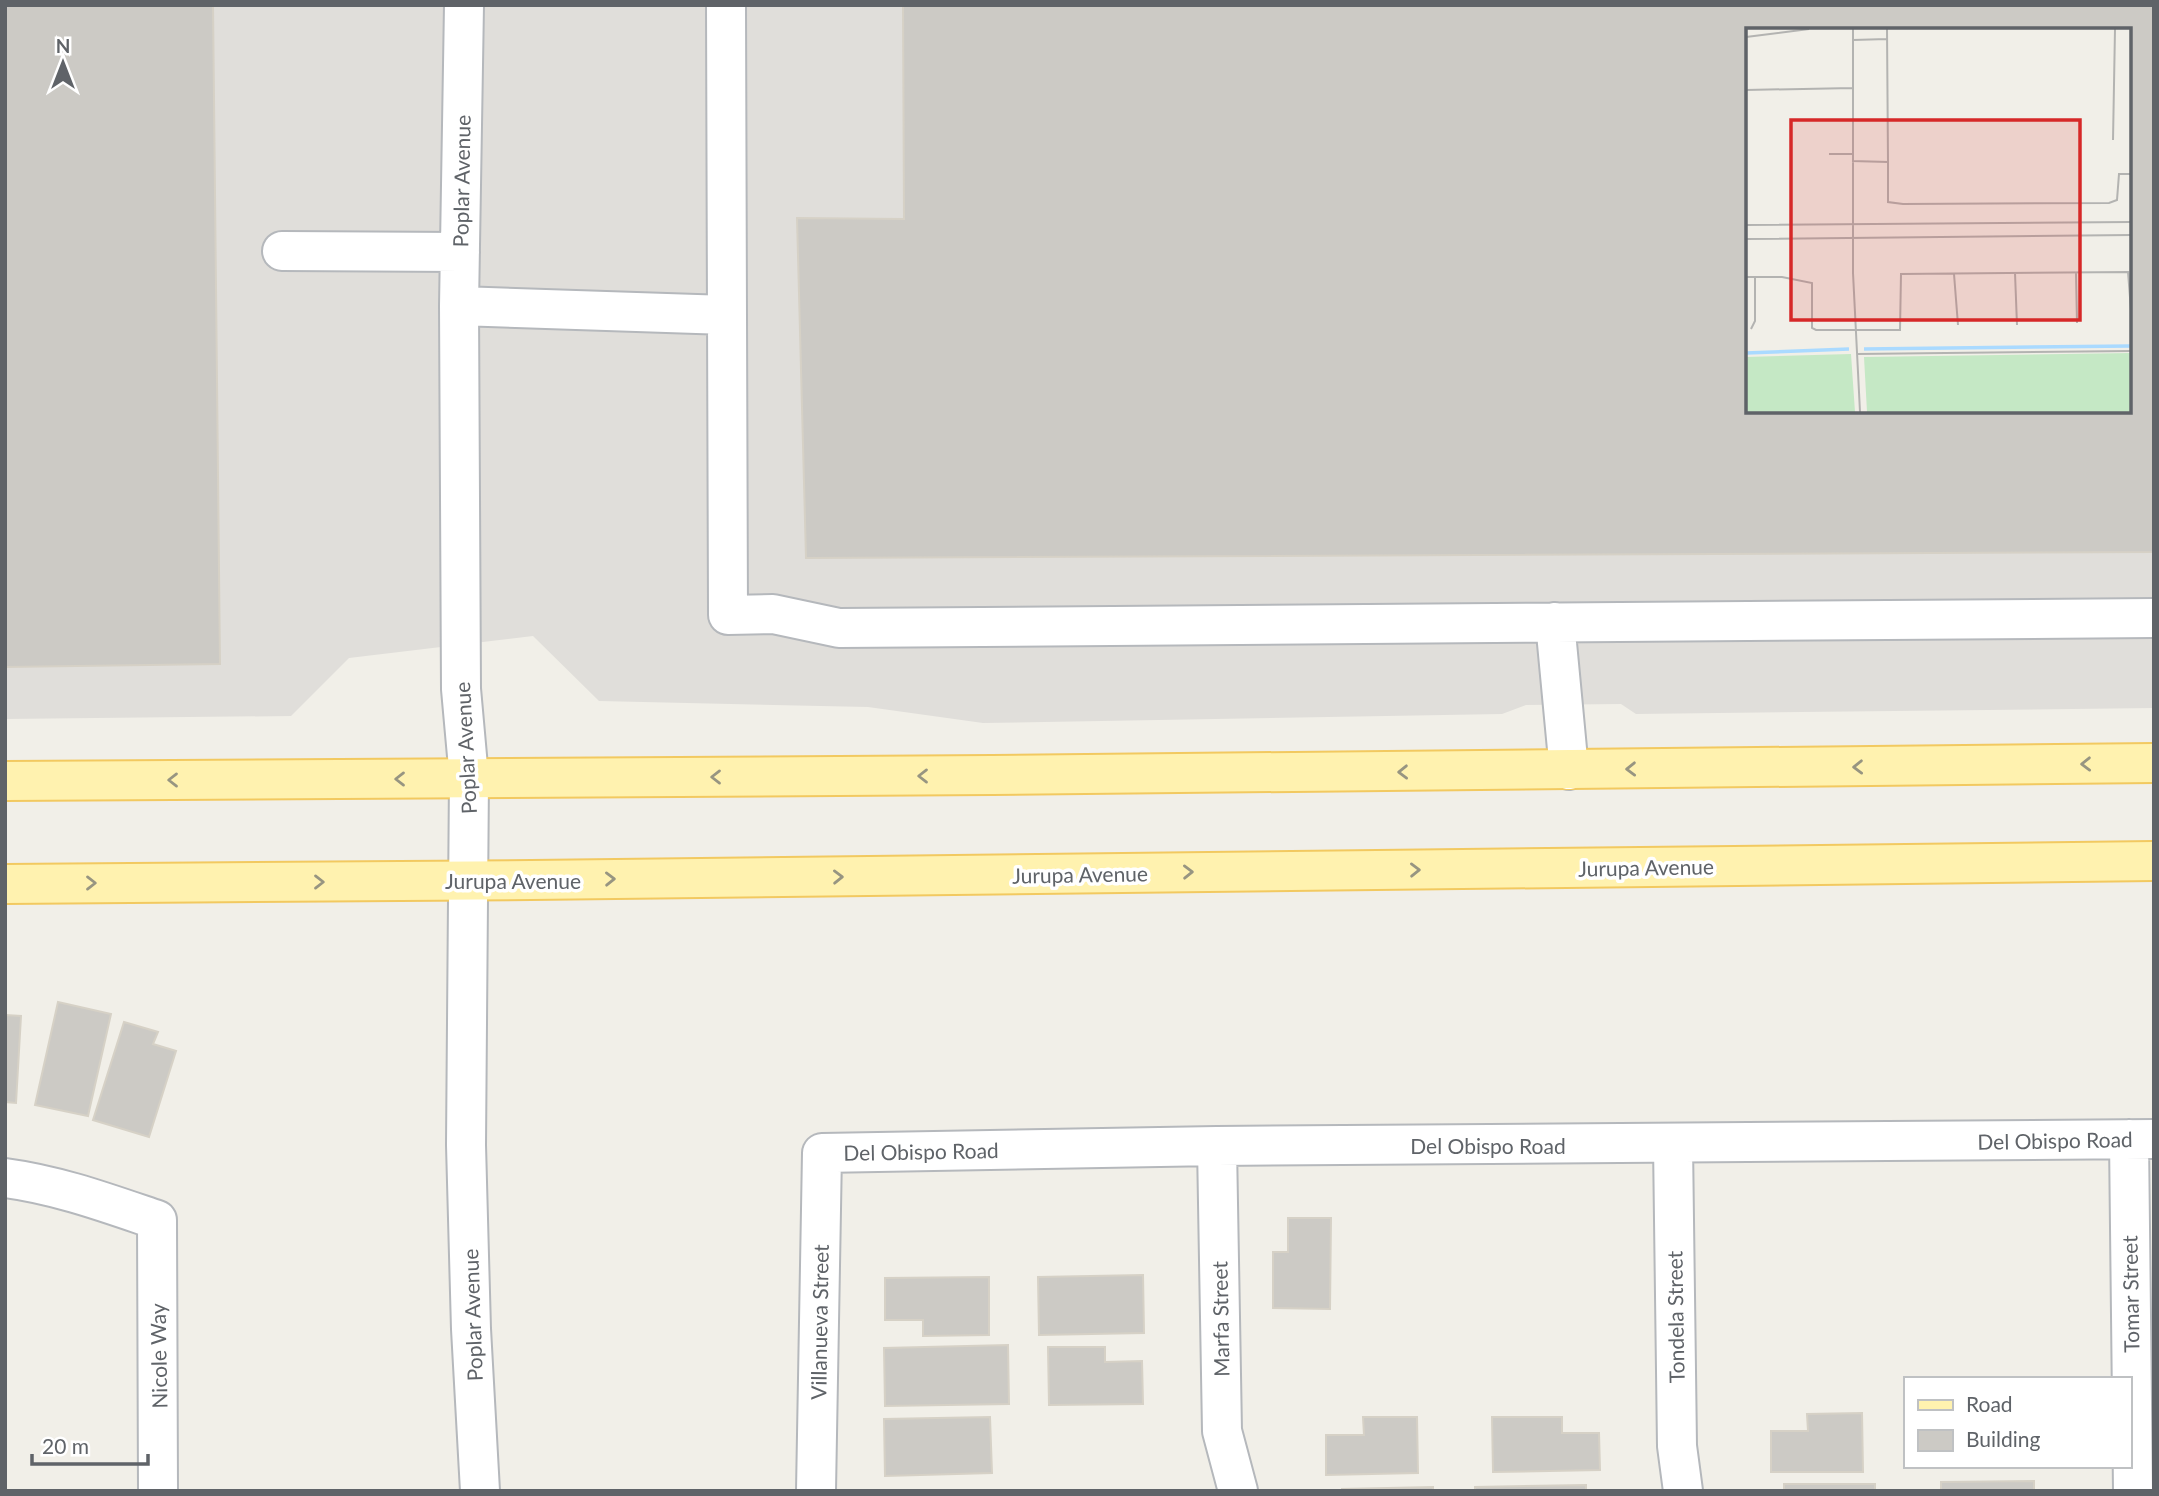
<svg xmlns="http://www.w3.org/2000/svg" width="2159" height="1496" font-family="Lato,sans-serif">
<rect width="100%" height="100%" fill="#f1efe8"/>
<path fill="#e0deda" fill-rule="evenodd" d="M 5,5 L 2154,5 L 2154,708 L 1636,714 L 1621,704 L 1526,705 L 1502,714 L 983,723 L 868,707 L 599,701 L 533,636 L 349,658 L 291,716 L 5,719 ZM 1748,30 L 2129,30 L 2129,411 L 1748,411 Z"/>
<path fill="#cccac5" stroke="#d6d1c6" stroke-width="2" fill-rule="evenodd" d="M 5,5 L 213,5 L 220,664 L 5,667 Z
M 903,5 L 2154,5 L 2154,552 L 806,558 L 797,218 L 904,219 ZM 1748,30 L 2129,30 L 2129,411 L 1748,411 Z
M 58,1002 L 111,1014 L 88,1116 L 35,1105 Z
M 5,1015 L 21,1016 L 16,1103 L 5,1102 Z
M 124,1022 L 158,1032 L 153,1044 L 176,1051 L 149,1137 L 93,1120 Z
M 1288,1218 L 1331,1218 L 1330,1309 L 1273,1308 L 1273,1252 L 1288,1252 Z
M 1143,1275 L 1144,1333 L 1039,1335 L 1038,1277 Z
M 989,1277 L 989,1335 L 923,1336 L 923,1320 L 885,1320 L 885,1278 Z
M 1008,1345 L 1009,1404 L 885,1406 L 884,1348 Z
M 1048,1347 L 1105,1347 L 1105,1362 L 1142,1361 L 1143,1404 L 1049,1405 Z
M 1862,1413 L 1863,1472 L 1771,1472 L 1771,1431 L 1808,1431 L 1807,1414 Z
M 990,1417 L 992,1473 L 885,1476 L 884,1419 Z
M 1363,1417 L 1417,1417 L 1418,1473 L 1326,1475 L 1326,1435 L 1364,1435 Z
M 1492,1417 L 1562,1417 L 1562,1433 L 1599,1433 L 1600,1470 L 1493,1472 Z
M 2034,1481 L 2034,1491 L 1941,1491 L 1941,1482 Z
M 1784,1484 L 1875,1484 L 1875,1491 L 1784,1491 Z
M 1586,1485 L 1586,1491 L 1475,1491 L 1475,1487 Z
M 1433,1487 L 1433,1491 L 1342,1491 L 1342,1489 Z"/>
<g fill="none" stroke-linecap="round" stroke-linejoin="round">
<g stroke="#b5b8bc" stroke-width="42">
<path id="minor" d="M 464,5 L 459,306 L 461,689 L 469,778 L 466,1145 L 471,1329 L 480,1491
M 726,5 L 727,315
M 282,251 L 460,252
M 459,306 L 727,315 L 728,615 L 773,614 L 839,628 L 2154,618
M 1555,622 L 1569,770
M 2129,1139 L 2133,1491
M 1673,1144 L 1677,1446 L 1683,1491
M 1217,1146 L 1222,1431 L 1238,1491
M 5,1178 C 58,1185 107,1203 157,1220 L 158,1491
M 816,1491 L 822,1153 L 1217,1146 L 2154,1139"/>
</g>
<g stroke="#f2c960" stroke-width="42">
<path id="major" d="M 5,781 L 992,775 L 2154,763
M 5,884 L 531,880 L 2154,861"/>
</g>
<use href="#minor" stroke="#fff" stroke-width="38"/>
<use href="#major" stroke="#fff2af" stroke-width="38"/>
</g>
<defs><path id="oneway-chevron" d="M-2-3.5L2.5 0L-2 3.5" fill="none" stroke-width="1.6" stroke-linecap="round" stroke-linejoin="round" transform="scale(1.75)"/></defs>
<g stroke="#979581">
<use href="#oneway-chevron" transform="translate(2086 764) rotate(179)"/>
<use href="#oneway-chevron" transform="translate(1858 767) rotate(179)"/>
<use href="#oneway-chevron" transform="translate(1631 769) rotate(179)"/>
<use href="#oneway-chevron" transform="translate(1403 772) rotate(179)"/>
<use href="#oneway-chevron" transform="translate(923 776) rotate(180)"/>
<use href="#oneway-chevron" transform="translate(716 777) rotate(180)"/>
<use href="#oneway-chevron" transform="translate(400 779) rotate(180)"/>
<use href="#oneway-chevron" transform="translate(173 780) rotate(180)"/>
<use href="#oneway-chevron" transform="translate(1415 870) rotate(-1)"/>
<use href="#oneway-chevron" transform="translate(1188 872) rotate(-1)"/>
<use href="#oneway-chevron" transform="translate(838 877) rotate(-1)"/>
<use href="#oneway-chevron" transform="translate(610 879) rotate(-1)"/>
<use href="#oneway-chevron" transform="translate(319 882)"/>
<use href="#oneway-chevron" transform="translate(91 883)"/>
</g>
<g text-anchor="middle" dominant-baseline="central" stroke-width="7" stroke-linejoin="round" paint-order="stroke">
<g font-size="21" fill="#5f6368" stroke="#fff">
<text transform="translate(461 181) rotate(-89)">Poplar Avenue</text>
<text transform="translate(465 748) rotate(-93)">Poplar Avenue</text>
<text transform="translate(1646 867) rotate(-1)">Jurupa Avenue</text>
<text transform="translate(1080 874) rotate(-1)">Jurupa Avenue</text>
<text x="513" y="880">Jurupa Avenue</text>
<text transform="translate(2055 1140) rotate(-1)">Del Obispo Road</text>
<text x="1488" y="1145">Del Obispo Road</text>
<text transform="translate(921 1151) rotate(-1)">Del Obispo Road</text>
<text transform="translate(2130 1294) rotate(-91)">Tomar Street</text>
<text transform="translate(472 1315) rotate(-92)">Poplar Avenue</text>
<text transform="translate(1675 1317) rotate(-91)">Tondela Street</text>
<text transform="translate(1220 1319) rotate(-91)">Marfa Street</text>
<text transform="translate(819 1322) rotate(-89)">Villanueva Street</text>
<text transform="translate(158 1356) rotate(-91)">Nicole Way</text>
</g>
</g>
<g transform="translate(1746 28)">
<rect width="385" height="385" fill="#f1efe8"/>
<path d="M 385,325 L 385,384 L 121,384 L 118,329 ZM 105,326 L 109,384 L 0,384 L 0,329 Z" fill="#c5e8c5"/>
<path fill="none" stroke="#aadaff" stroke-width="3.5" d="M 118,321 L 385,318M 0,325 L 103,321"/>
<path fill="none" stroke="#b3b3b1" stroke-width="2" d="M 107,1 L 107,245 L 114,384M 141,1 L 142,134M 0,9 L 63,1M 107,12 L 141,11M 0,62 L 107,60M 367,112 L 369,1M 83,126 L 106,126M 106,133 L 142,134 L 142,174 L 157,176 L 363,175 L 371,172 L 373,146 L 385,146M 0,197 L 385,194M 0,211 L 385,207M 269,245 L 271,297M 330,245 L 331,295M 208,246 L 212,297M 0,249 L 36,249 L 66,255 L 66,300 L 70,302 L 154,302 L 155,246 L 382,244 L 385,282M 5,301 L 9,293 L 9,249M 111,326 L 385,323"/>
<path fill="#d62828" fill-opacity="0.15" stroke="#d62828" stroke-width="3.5" d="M 45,92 L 334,92 L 334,292 L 45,292 Z"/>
<rect width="385" height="385" fill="none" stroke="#5f6368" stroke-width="3.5"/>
</g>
<rect width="2159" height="1496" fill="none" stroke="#5f6368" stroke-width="14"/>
<rect x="1904" y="1377" width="228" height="91" fill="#ffffff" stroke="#bfc1c3" stroke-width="2"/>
<rect x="1918" y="1400" width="35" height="10" fill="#fff2af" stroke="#bfc1c3" stroke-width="2"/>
<text x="1966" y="1412" font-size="21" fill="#5f6368">Road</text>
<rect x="1918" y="1430" width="35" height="21" fill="#cccac5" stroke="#bfc1c3" stroke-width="2"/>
<text x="1966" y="1447" font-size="21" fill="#5f6368">Building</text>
<g transform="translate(63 63)" stroke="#ffffff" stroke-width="5" paint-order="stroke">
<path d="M0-5L12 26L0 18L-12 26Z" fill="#5f6368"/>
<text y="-10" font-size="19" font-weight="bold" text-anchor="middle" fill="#5f6368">N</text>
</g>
<path d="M32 1454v10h116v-10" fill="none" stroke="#5f6368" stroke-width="3.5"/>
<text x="42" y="1454" font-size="21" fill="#5f6368" stroke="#ffffff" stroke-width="5" paint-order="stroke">20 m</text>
</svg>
